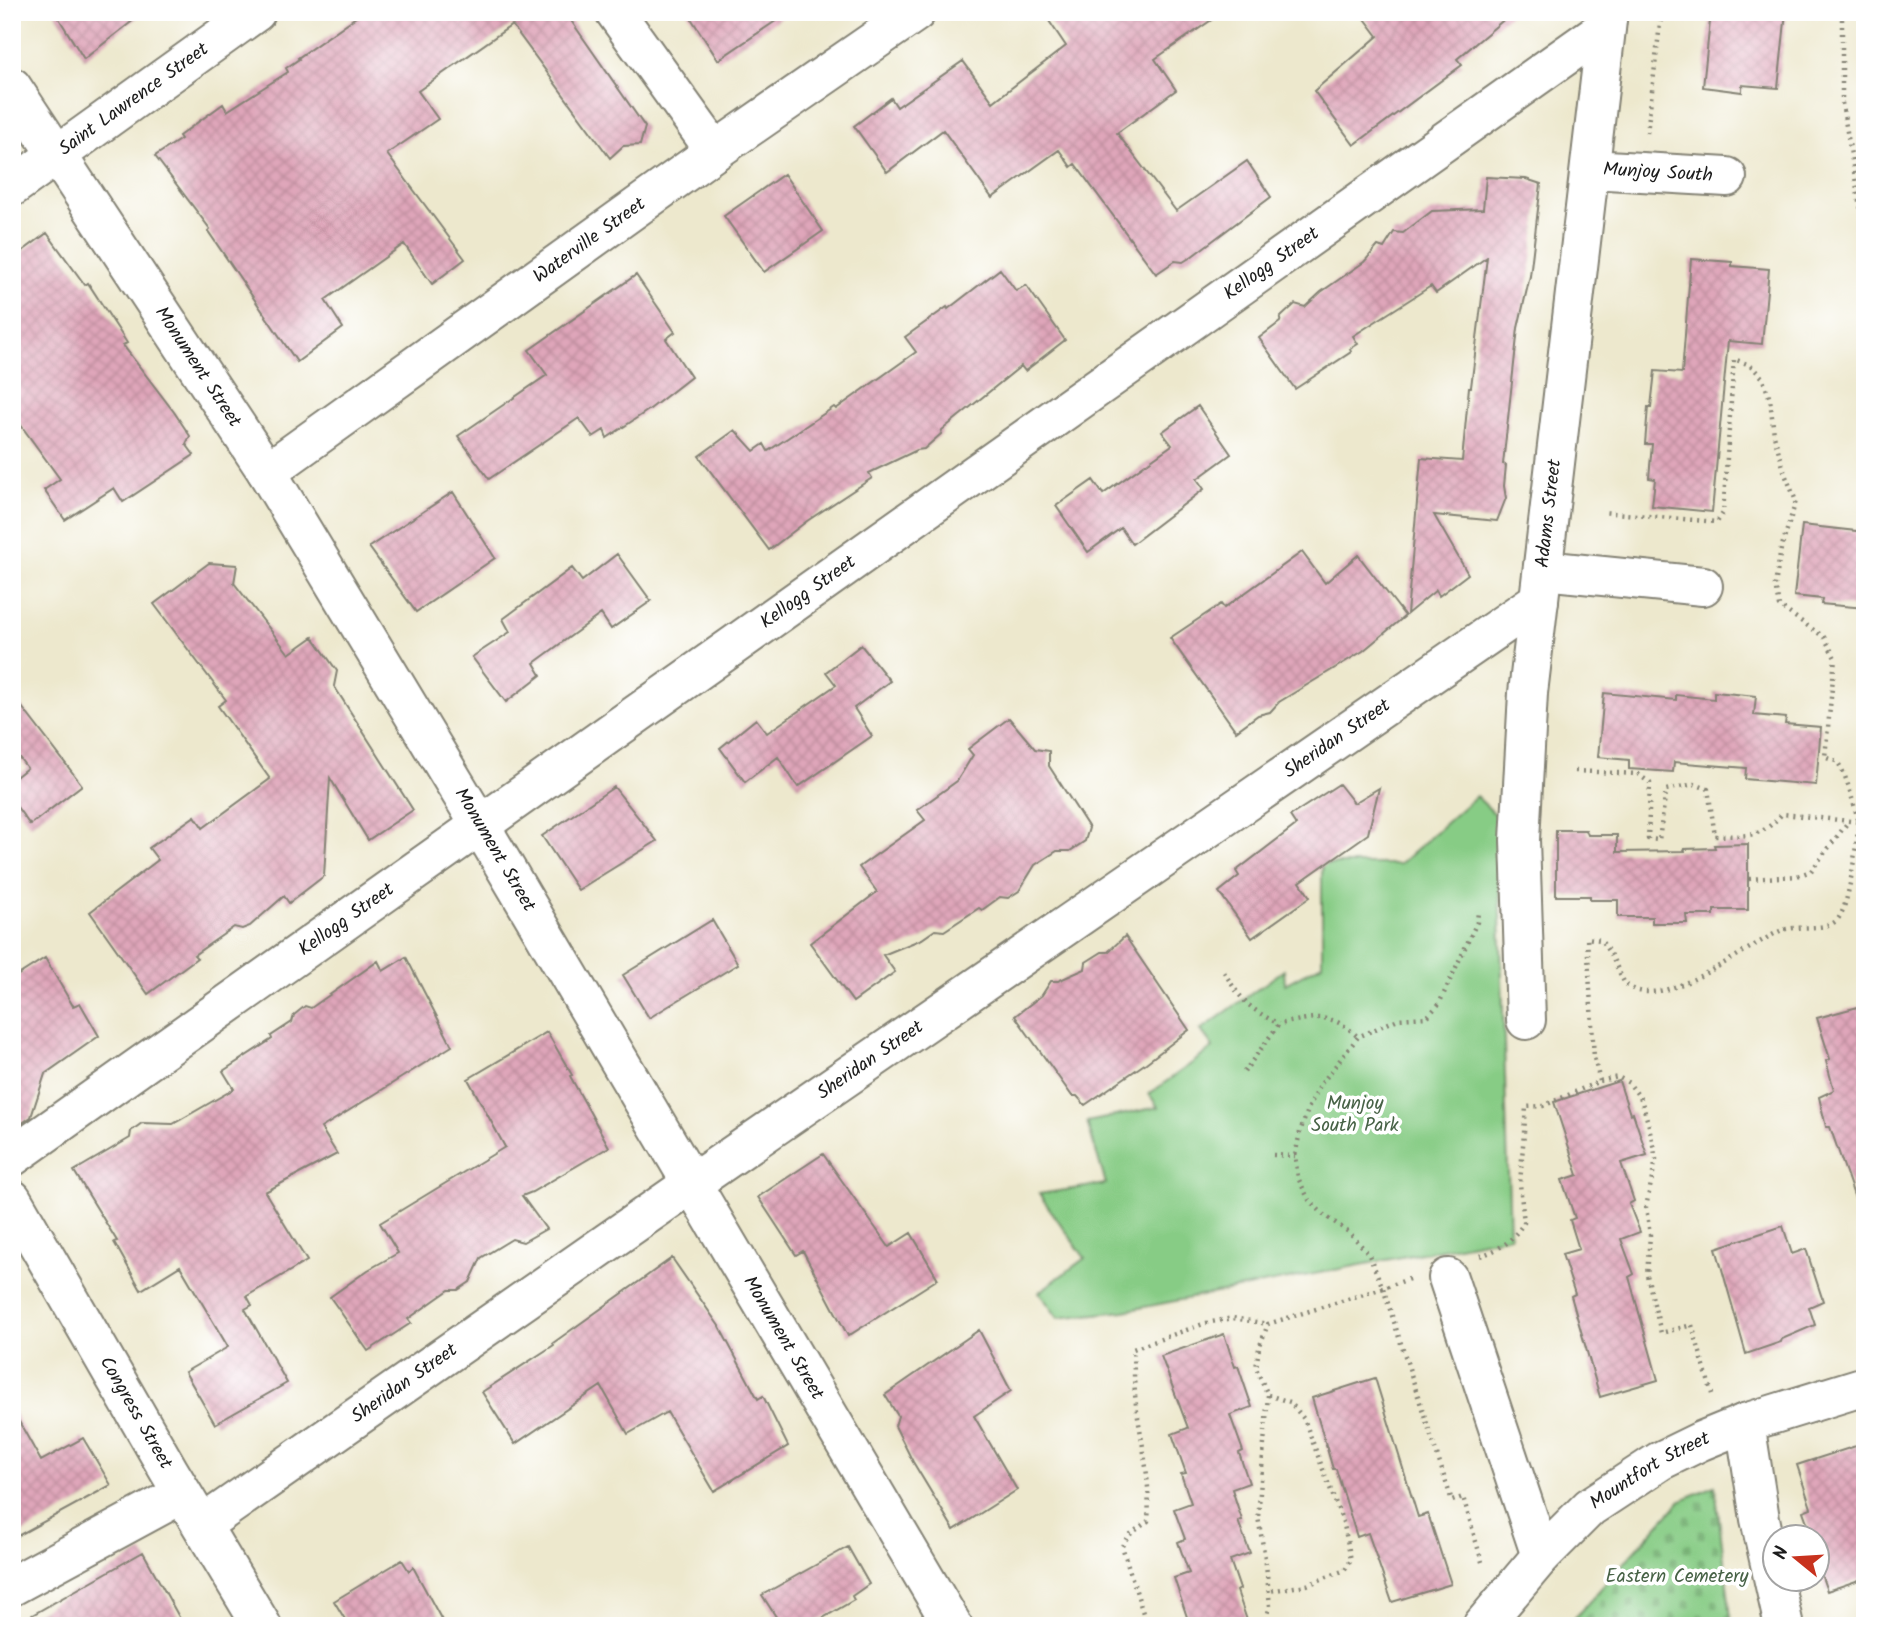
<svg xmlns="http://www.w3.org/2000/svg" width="1877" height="1638" font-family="Kalam,sans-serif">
<defs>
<pattern id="cemetery-stones" width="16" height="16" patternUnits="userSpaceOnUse" patternTransform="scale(1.75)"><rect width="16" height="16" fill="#87cc85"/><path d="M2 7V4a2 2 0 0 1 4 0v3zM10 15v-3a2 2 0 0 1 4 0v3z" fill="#74af72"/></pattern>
<pattern id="building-cross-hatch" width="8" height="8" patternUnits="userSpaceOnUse" patternTransform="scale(1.75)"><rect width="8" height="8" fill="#dfa6ba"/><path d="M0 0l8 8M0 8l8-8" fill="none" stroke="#bf8e9f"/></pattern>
</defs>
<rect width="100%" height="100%" fill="#fff"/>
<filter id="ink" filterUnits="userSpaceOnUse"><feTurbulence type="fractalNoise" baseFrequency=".0143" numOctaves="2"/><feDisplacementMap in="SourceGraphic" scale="14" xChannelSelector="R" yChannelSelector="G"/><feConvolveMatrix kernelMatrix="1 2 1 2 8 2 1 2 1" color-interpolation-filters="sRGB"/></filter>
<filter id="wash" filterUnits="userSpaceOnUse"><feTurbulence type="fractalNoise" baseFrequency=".00686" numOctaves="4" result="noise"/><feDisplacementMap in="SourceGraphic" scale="28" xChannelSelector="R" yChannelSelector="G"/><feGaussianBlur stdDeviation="1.57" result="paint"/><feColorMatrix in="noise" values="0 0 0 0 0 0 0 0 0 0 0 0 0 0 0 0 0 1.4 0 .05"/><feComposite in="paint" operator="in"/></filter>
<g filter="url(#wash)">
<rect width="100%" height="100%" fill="#ede8cd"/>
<path fill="url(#cemetery-stones)" stroke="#527450" stroke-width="2" d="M 1715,1486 L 1732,1626 L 1567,1626 L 1681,1500 Z"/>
<path fill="#87cc85" stroke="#527450" stroke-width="2" d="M 1476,796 L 1497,816 L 1510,1236 L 1124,1311 L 1058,1318 L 1039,1292 L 1085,1258 L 1039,1194 L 1106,1184 L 1087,1122 L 1158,1107 L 1149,1094 L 1213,1048 L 1201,1030 L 1284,970 L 1285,984 L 1322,964 L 1322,864 L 1400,864 Z"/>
<g id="blocks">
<path fill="url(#building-cross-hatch)" d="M 55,12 L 144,12 L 84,59 Z
M 363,12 L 565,12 L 645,127 L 640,145 L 623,146 L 610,158 L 512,25 L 418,91 L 438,119 L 387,154 L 465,259 L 432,284 L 404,244 L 325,300 L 343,328 L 297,362 L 208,231 L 210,229 L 155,156 L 181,139 L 179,136 L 223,104 L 227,111 L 288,72 L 286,68 L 299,59 L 298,58 Z
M 687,12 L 789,12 L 718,60 Z
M 1043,12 L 1223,12 L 1155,59 L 1176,90 L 1117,133 L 1176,211 L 1247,161 L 1271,197 L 1191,257 L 1183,262 L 1175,261 L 1156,274 L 1075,164 L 1071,167 L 1059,150 L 992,198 L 943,130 L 887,172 L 854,126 L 891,98 L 897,107 L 963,61 L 993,102 L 1066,46 Z
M 1360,12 L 1513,12 L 1457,59 L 1462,65 L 1354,145 L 1314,91 L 1378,36 Z
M 1711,12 L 1786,12 L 1778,88 L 1742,85 L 1742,92 L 1703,87 Z
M 784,174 L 823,231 L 764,272 L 724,216 Z
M 1486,177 L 1526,179 L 1541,184 L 1530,276 L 1518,328 L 1511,391 L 1503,464 L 1506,465 L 1504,486 L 1506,498 L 1497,521 L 1434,515 L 1468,574 L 1439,596 L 1436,590 L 1407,614 L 1421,458 L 1462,461 L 1469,387 L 1471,387 L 1487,257 L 1436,293 L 1431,286 L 1353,336 L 1358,344 L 1350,349 L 1351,352 L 1295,389 L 1259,338 L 1280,322 L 1281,317 L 1295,304 L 1305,307 L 1321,292 L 1364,262 L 1378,246 L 1384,248 L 1394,232 L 1403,233 L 1432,211 L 1483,209 Z
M 47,233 L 85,285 L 88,283 L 127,343 L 123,345 L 174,412 L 190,436 L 186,444 L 194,455 L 123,502 L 114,488 L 65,520 L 44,490 L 60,479 L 12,413 L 12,259 Z
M 1691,259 L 1732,262 L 1732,266 L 1769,269 L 1762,344 L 1728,341 L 1712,512 L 1652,506 L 1655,479 L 1649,478 L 1652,444 L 1645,444 L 1648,407 L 1651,407 L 1655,371 L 1682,373 Z
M 1000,269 L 1016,291 L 1026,285 L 1065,340 L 1025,371 L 1021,366 L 942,430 L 941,434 L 924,449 L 917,450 L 869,473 L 872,478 L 807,521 L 769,550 L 699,456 L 735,430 L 754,451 L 764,444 L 768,451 L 834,407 L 836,409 L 916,352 L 905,337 L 947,307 L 948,309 Z
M 636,275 L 675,332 L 666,339 L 691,377 L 650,409 L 607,438 L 604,430 L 593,437 L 579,418 L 489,479 L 458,436 L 547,375 L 529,350 Z
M 1198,406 L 1231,454 L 1197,479 L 1204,489 L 1132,544 L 1121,528 L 1088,552 L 1056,506 L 1093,480 L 1103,494 L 1172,445 L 1162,432 Z
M 453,492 L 495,558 L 416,612 L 369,547 Z
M 1802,525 L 1865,532 L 1865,608 L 1821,604 L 1822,599 L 1794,596 Z
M 1302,552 L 1325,583 L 1358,555 L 1405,616 L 1363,651 L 1279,702 L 1270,712 L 1258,715 L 1236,731 L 1170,638 L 1221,604 L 1224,608 Z
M 617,554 L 651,601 L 611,629 L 601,614 L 534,663 L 541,675 L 506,702 L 472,657 L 510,632 L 503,619 L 572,568 L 582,581 Z
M 209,563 L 237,565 L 234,583 L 289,654 L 313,637 L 337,671 L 334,686 L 413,810 L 368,840 L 330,778 L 324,876 L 289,903 L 284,896 L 250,926 L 242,929 L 234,927 L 194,955 L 197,958 L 148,994 L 90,912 L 158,860 L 149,848 L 195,816 L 203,828 L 270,779 L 218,706 L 226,700 L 154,604 Z
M 861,645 L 890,681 L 854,708 L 872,736 L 798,787 L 778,757 L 745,782 L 720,748 L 756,719 L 767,733 L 836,685 L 826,672 Z
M 1714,692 L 1756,696 L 1754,715 L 1786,718 L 1785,724 L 1821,727 L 1816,785 L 1745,779 L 1746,768 L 1674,762 L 1673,772 L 1629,769 L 1629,760 L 1598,757 L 1604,693 L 1676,700 L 1676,695 L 1714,699 Z
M 12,694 L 82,785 L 30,825 L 12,800 L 12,780 L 27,768 L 12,748 Z
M 1009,718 L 1035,749 L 1049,751 L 1049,766 L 1089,828 L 1085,841 L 1070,851 L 1057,851 L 1035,865 L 1019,891 L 1008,898 L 1000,897 L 982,910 L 979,908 L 944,931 L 935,930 L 922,939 L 883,955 L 895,972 L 853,1002 L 810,943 L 877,892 L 859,867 L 925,820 L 917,810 L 957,781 L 973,755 L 968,749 Z
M 1339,784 L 1354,803 L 1379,788 L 1368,834 L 1300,882 L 1310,897 L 1252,938 L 1219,892 L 1239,876 L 1236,871 L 1296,825 L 1290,816 Z
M 614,787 L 657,841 L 578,890 L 542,836 Z
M 1556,830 L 1586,830 L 1588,835 L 1617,835 L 1617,852 L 1685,851 L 1684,849 L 1715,848 L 1714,845 L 1748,844 L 1748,910 L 1714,910 L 1714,915 L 1686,915 L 1687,923 L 1652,923 L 1652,917 L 1618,917 L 1618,900 L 1590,900 L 1590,896 L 1556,896 Z
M 712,920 L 738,964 L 649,1018 L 623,975 Z
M 1125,936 L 1189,1030 L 1146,1063 L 1085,1105 L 1077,1096 L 1072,1096 L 1015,1016 L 1042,995 L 1051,981 L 1058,981 L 1085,969 L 1086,962 L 1102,952 L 1108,952 Z
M 406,957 L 452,1046 L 321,1128 L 337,1154 L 265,1192 L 307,1261 L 247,1296 L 252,1305 L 245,1309 L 287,1383 L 215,1424 L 185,1372 L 228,1347 L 180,1266 L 141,1290 L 114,1242 L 117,1241 L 74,1171 L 130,1138 L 131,1131 L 142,1123 L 173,1124 L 234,1089 L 223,1071 L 272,1039 L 271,1036 L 292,1022 L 294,1015 L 305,1006 L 311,1008 L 378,961 L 383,971 Z
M 45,958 L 73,1006 L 80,1003 L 99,1036 L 45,1074 L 31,1117 L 12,1130 L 12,979 Z
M 1865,1005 L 1865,1209 L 1859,1210 L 1830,1127 L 1826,1127 L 1819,1097 L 1834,1090 L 1826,1061 L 1830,1059 L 1817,1018 Z
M 547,1032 L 572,1075 L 570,1076 L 609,1147 L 532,1192 L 522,1196 L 546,1229 L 523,1242 L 512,1239 L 481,1258 L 470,1282 L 458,1290 L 449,1290 L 408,1319 L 411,1323 L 368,1351 L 330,1297 L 368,1270 L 398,1253 L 380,1223 L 505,1147 L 468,1079 Z
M 1619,1081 L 1630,1114 L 1633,1113 L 1647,1155 L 1621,1163 L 1634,1201 L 1629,1204 L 1640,1232 L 1621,1239 L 1634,1274 L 1629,1277 L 1658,1380 L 1600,1397 L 1571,1296 L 1575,1294 L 1562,1254 L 1579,1249 L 1570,1220 L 1575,1218 L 1562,1180 L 1578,1175 L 1554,1102 Z
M 823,1154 L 889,1247 L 911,1233 L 938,1279 L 848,1336 L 803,1251 L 796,1255 L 758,1197 Z
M 1783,1226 L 1792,1254 L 1806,1249 L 1823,1301 L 1809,1307 L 1815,1325 L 1782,1339 L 1781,1342 L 1746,1354 L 1716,1248 Z
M 672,1258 L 719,1326 L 758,1399 L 763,1396 L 788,1446 L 714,1491 L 667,1412 L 628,1434 L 601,1386 L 515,1444 L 482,1392 L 554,1345 L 553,1343 Z
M 979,1330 L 1011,1391 L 974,1416 L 1017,1490 L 954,1530 L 913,1462 L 895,1426 L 898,1416 L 885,1395 Z
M 1224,1334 L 1235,1367 L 1238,1366 L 1252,1407 L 1230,1415 L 1243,1451 L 1239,1453 L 1249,1483 L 1232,1489 L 1242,1520 L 1238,1521 L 1250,1553 L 1230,1560 L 1240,1589 L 1237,1591 L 1249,1626 L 1190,1626 L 1174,1578 L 1189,1573 L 1178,1542 L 1185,1539 L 1174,1509 L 1191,1503 L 1181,1474 L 1186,1473 L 1172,1434 L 1188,1428 L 1161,1356 Z
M 1375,1378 L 1418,1517 L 1428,1514 L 1451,1584 L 1392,1602 L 1368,1533 L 1357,1537 L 1336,1469 L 1333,1469 L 1312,1398 Z
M 12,1409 L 41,1461 L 83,1438 L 111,1485 L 12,1539 Z
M 1865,1443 L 1865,1578 L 1827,1591 L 1817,1563 L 1817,1536 L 1812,1536 L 1803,1511 L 1811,1508 L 1797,1465 Z
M 848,1547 L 869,1584 L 852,1596 L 854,1600 L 809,1626 L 782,1626 L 762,1595 Z
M 143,1552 L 184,1626 L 13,1626 Z
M 402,1560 L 409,1571 L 413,1567 L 445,1626 L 349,1626 L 334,1601 Z"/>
</g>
</g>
<g filter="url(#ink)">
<use href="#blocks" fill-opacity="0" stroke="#848274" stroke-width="2"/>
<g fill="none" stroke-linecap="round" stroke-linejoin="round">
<g stroke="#848274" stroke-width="42">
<g id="minor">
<path d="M 615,12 L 715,151"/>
<path id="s1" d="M 12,87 L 267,472 L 480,825 L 953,1626"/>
<path id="s2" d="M 1590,169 L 1727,177"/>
<path id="s3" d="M 12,187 L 256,12"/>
<path id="s4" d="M 267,472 L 715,151 L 916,12"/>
<path d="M 1543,570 L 1703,586"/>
<path id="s5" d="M 1526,1020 L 1520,840 L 1528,693 L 1608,12"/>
<path id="s6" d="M 12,1157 L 1606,27"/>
<path id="s7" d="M 12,1199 L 169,1471 L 262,1626"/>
<path d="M 1448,1278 L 1541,1556"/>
<path d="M 1745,1423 L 1760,1519 L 1784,1626"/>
<path id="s8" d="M 202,1525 L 691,1184 L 1539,600"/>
<path d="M 12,1586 L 182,1494"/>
<path id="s9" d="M 1482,1626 L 1541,1556 L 1590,1507 L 1660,1461 L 1701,1441 L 1745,1423 L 1865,1386"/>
</g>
</g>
<path stroke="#848274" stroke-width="4.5" stroke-dasharray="2 5" stroke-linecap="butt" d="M 1842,12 L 1842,103 L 1861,212 L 1865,218
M 1647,133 L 1660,24 L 1663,12
M 1575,771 L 1638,774 L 1650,783 L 1648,839 L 1659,840 L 1666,790 L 1694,784 L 1708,789 L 1715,836 C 1747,835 1759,840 1782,814 L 1859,822 C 1854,808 1846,769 1836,761 C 1835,761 1826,758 1825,757 L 1835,658 L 1824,637 L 1779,606 L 1775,585 L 1781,549 L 1796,501 L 1785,474 L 1774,435 L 1770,399 L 1762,377 L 1750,365 L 1734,359 L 1723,513 L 1717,522 L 1602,512
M 1749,879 L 1797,876 L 1811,871 L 1848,822
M 1224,972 C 1242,1001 1248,1008 1279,1024
M 1244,1072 L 1279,1024 C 1314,1018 1330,1010 1358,1037
M 1600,1081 L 1594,1058 L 1587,938 L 1601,940 L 1612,957 L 1625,984 C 1629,986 1634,990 1639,991 C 1677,1000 1746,947 1780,931 C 1795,924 1825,932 1837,920 C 1850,907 1856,843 1859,822 L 1865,822
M 1273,1155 L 1295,1156
M 1480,1256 C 1503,1248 1510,1242 1524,1223 L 1520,1184 L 1526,1107 L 1543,1106 L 1600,1081 L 1618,1077 L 1629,1083 L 1641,1099 L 1649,1126 L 1656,1159 L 1646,1207 L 1650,1235 L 1647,1275 L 1661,1333 L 1692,1325 L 1712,1394
M 1409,1279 L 1383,1288 L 1452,1501 L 1463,1497 L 1482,1562
M 1268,1395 L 1290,1402 L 1304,1419 L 1344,1525 L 1351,1560 L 1345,1570 L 1307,1585 L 1269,1591
M 1147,1626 L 1122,1546 L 1128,1536 L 1148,1521 C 1151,1481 1142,1444 1136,1405 C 1134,1387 1134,1368 1133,1349 L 1206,1323 L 1233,1318 L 1268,1324
M 1264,1626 L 1270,1606 L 1266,1564 L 1258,1517 L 1268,1395 L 1256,1368 L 1259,1348 L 1268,1324 L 1383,1288 L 1368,1253 L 1350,1233 L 1324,1215 L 1309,1200 L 1298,1178 L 1295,1156 L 1300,1132 L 1309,1107 L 1321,1084 L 1358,1037 L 1398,1019 L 1427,1017 L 1439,1004 L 1477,922 L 1478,912"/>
<use href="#minor" stroke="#fff" stroke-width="38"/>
</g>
</g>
<g text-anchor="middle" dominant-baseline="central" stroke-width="7" stroke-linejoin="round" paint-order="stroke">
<g font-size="19" fill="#1c1c1c" stroke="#fff">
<text stroke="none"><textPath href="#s3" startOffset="150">Saint Lawrence Street</textPath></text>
<text stroke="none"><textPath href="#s2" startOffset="68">Munjoy South</textPath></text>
<text stroke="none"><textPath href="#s4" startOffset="397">Waterville Street</textPath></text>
<text stroke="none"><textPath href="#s6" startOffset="1544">Kellogg Street</textPath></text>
<text stroke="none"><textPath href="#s1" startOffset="336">Monument Street</textPath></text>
<text stroke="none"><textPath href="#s5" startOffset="508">Adams Street</textPath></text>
<text stroke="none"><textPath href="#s6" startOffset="976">Kellogg Street</textPath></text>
<text stroke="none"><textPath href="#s8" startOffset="1381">Sheridan Street</textPath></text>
<text stroke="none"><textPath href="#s1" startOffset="903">Monument Street</textPath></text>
<text stroke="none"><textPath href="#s6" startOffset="410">Kellogg Street</textPath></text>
<text stroke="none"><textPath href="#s8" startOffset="814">Sheridan Street</textPath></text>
<text stroke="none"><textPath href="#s1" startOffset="1470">Monument Street</textPath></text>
<text stroke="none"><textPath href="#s8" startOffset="247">Sheridan Street</textPath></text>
<text stroke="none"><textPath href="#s7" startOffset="247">Congress Street</textPath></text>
<text stroke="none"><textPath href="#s9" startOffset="231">Mountfort Street</textPath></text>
</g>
<g font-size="19" fill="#476246" stroke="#fff">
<text x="1355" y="1104">Munjoy<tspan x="1355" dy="22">South Park</tspan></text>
<text x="1677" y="1577">Eastern Cemetery</text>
</g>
</g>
<rect width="1877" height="1638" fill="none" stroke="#fff" stroke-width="42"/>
<g transform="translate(1796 1558) rotate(288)"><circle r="33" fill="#ffffff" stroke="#a4a4a4" stroke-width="2"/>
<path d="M0-5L12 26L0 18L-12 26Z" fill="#c8321e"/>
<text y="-10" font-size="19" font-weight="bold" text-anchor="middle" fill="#1c1c1c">N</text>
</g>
</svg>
